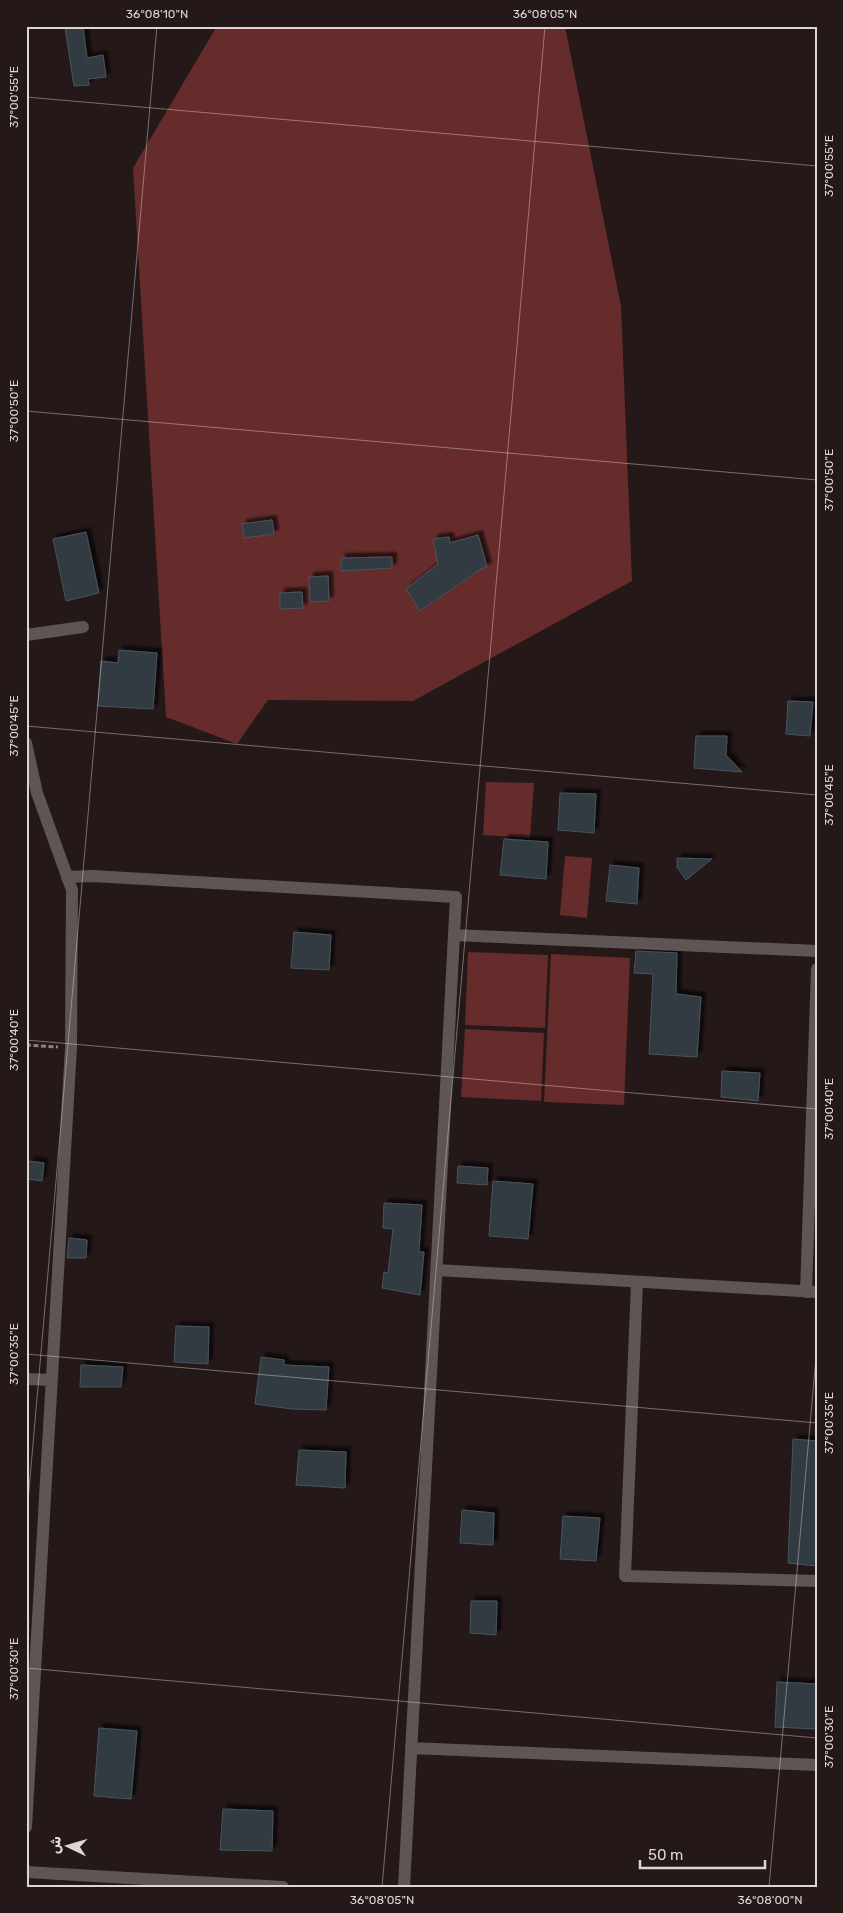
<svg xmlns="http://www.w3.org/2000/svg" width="843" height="1913" font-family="Rubik,'Noto Naskh Arabic',sans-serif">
<defs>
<filter id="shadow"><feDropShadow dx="4.5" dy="-4.5" stdDeviation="1" flood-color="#0009"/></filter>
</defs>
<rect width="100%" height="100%" fill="#251818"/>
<path fill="#652c2b" d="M 217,26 L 565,26 L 621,306 L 632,581 L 413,701 L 268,700 L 237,744 L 166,717 L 133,168 Z
M 486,782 L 534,783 L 530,838 L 483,835 Z
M 565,856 L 592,858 L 587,918 L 560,915 Z
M 468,952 L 548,955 L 545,1028 L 465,1025 Z
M 551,954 L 630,958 L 624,1105 L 544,1102 Z
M 465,1029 L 544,1033 L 541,1101 L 461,1097 Z"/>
<path fill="#303a43" stroke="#49545e" filter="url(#shadow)" d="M 83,26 L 87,58 L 103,55 L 106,77 L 88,79 L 89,85 L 74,86 L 65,27 Z
M 272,520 L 274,534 L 244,538 L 242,524 Z
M 86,532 L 99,593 L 66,601 L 53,539 Z
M 478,535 L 487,567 L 481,569 L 420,611 L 406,589 L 438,564 L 433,539 L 449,537 L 450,543 Z
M 392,557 L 392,568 L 341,571 L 341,558 Z
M 328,576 L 329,601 L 310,602 L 309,577 Z
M 302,592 L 303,608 L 280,609 L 280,593 Z
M 119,650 L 157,653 L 153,709 L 98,706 L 101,661 L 118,663 Z
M 788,701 L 813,702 L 810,736 L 786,734 Z
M 696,736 L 727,736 L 726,755 L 742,772 L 694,768 Z
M 560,793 L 596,794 L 594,833 L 558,830 Z
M 504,839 L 548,842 L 546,879 L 500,875 Z
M 677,858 L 712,859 L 686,880 L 677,867 Z
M 610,865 L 639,868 L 637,904 L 606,901 Z
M 294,932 L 331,935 L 329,970 L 291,968 Z
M 636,951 L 677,953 L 676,994 L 701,997 L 697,1057 L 649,1054 L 653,974 L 634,973 Z
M 722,1071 L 760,1073 L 758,1101 L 721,1097 Z
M 29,1161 L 44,1163 L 42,1181 L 27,1179 Z
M 458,1166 L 488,1168 L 487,1185 L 457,1183 Z
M 493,1181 L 533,1184 L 528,1239 L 489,1236 Z
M 384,1203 L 422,1205 L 419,1252 L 424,1252 L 420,1295 L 382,1288 L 384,1272 L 388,1273 L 393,1229 L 383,1228 Z
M 69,1238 L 87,1240 L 86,1258 L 67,1258 Z
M 176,1326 L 209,1327 L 208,1364 L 174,1362 Z
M 261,1357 L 284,1360 L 284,1365 L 329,1367 L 326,1410 L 292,1409 L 255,1404 Z
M 81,1365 L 123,1367 L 121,1387 L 80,1387 Z
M 793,1439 L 817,1441 L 817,1566 L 788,1563 Z
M 299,1450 L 346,1452 L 345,1488 L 296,1485 Z
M 462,1510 L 494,1513 L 493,1545 L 460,1543 Z
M 563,1516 L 600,1518 L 596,1561 L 560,1559 Z
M 471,1601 L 497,1601 L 496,1635 L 470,1633 Z
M 777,1682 L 817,1684 L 817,1729 L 775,1727 Z
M 99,1728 L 137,1731 L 131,1799 L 94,1796 Z
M 223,1809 L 273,1811 L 272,1851 L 220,1850 Z"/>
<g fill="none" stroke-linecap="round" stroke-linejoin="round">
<path stroke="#8b8080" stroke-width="3" stroke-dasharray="5 2.5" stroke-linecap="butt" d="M 26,1045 L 58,1047"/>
<path stroke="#5d5655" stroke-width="12" d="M 26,635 L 83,627
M 26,743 L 37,793 L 72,890 L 71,1047 L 26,1827
M 67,877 L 92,876 L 456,897 L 404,1887
M 454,935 L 817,951
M 437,1270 L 817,1292
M 637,1282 L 625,1576 L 817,1581
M 806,1292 L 817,969
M 26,1379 L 51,1380
M 411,1748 L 817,1765
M 26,1872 L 283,1887"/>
</g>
<path fill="none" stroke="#dfd5d5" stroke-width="1" stroke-opacity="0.45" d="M 26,97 L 817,166M 26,411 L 817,480M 26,726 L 817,795M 26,1040 L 817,1109M 26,1354 L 817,1423M 26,1524 L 157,26M 26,1668 L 817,1738M 382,1887 L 545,26M 769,1887 L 817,1346"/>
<rect width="843" height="1913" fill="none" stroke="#251818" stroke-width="55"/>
<g transform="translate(68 1846) rotate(275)" stroke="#251818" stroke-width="4" paint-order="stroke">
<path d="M0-4L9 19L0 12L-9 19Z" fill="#dfd5d5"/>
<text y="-8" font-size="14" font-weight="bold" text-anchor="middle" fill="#dfd5d5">ش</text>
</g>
<path d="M640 1860v8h125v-8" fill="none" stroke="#dfd5d5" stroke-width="2.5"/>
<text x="648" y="1860" font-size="15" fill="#dfd5d5" stroke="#251818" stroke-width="4" paint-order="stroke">50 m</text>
<rect x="28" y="28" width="788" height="1858" fill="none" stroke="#dfd5d5" stroke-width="2"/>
<g font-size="12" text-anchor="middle" fill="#dfd5d5">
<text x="157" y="18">36°08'10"N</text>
<text x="545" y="18">36°08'05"N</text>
<text transform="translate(14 97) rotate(-90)" y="4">37°00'55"E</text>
<text transform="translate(829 166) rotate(-90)" y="4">37°00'55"E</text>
<text transform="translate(14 411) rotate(-90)" y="4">37°00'50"E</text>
<text transform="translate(829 480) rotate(-90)" y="4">37°00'50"E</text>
<text transform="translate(14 726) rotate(-90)" y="4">37°00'45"E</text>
<text transform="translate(829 795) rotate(-90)" y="4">37°00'45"E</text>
<text transform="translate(14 1040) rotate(-90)" y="4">37°00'40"E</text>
<text transform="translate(829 1109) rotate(-90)" y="4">37°00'40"E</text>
<text transform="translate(14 1354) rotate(-90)" y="4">37°00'35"E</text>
<text transform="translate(829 1423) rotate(-90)" y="4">37°00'35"E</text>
<text transform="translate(14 1669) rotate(-90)" y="4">37°00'30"E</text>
<text transform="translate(829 1737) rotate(-90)" y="4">37°00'30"E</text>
<text x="382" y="1904">36°08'05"N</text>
<text x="770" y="1904">36°08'00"N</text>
</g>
</svg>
